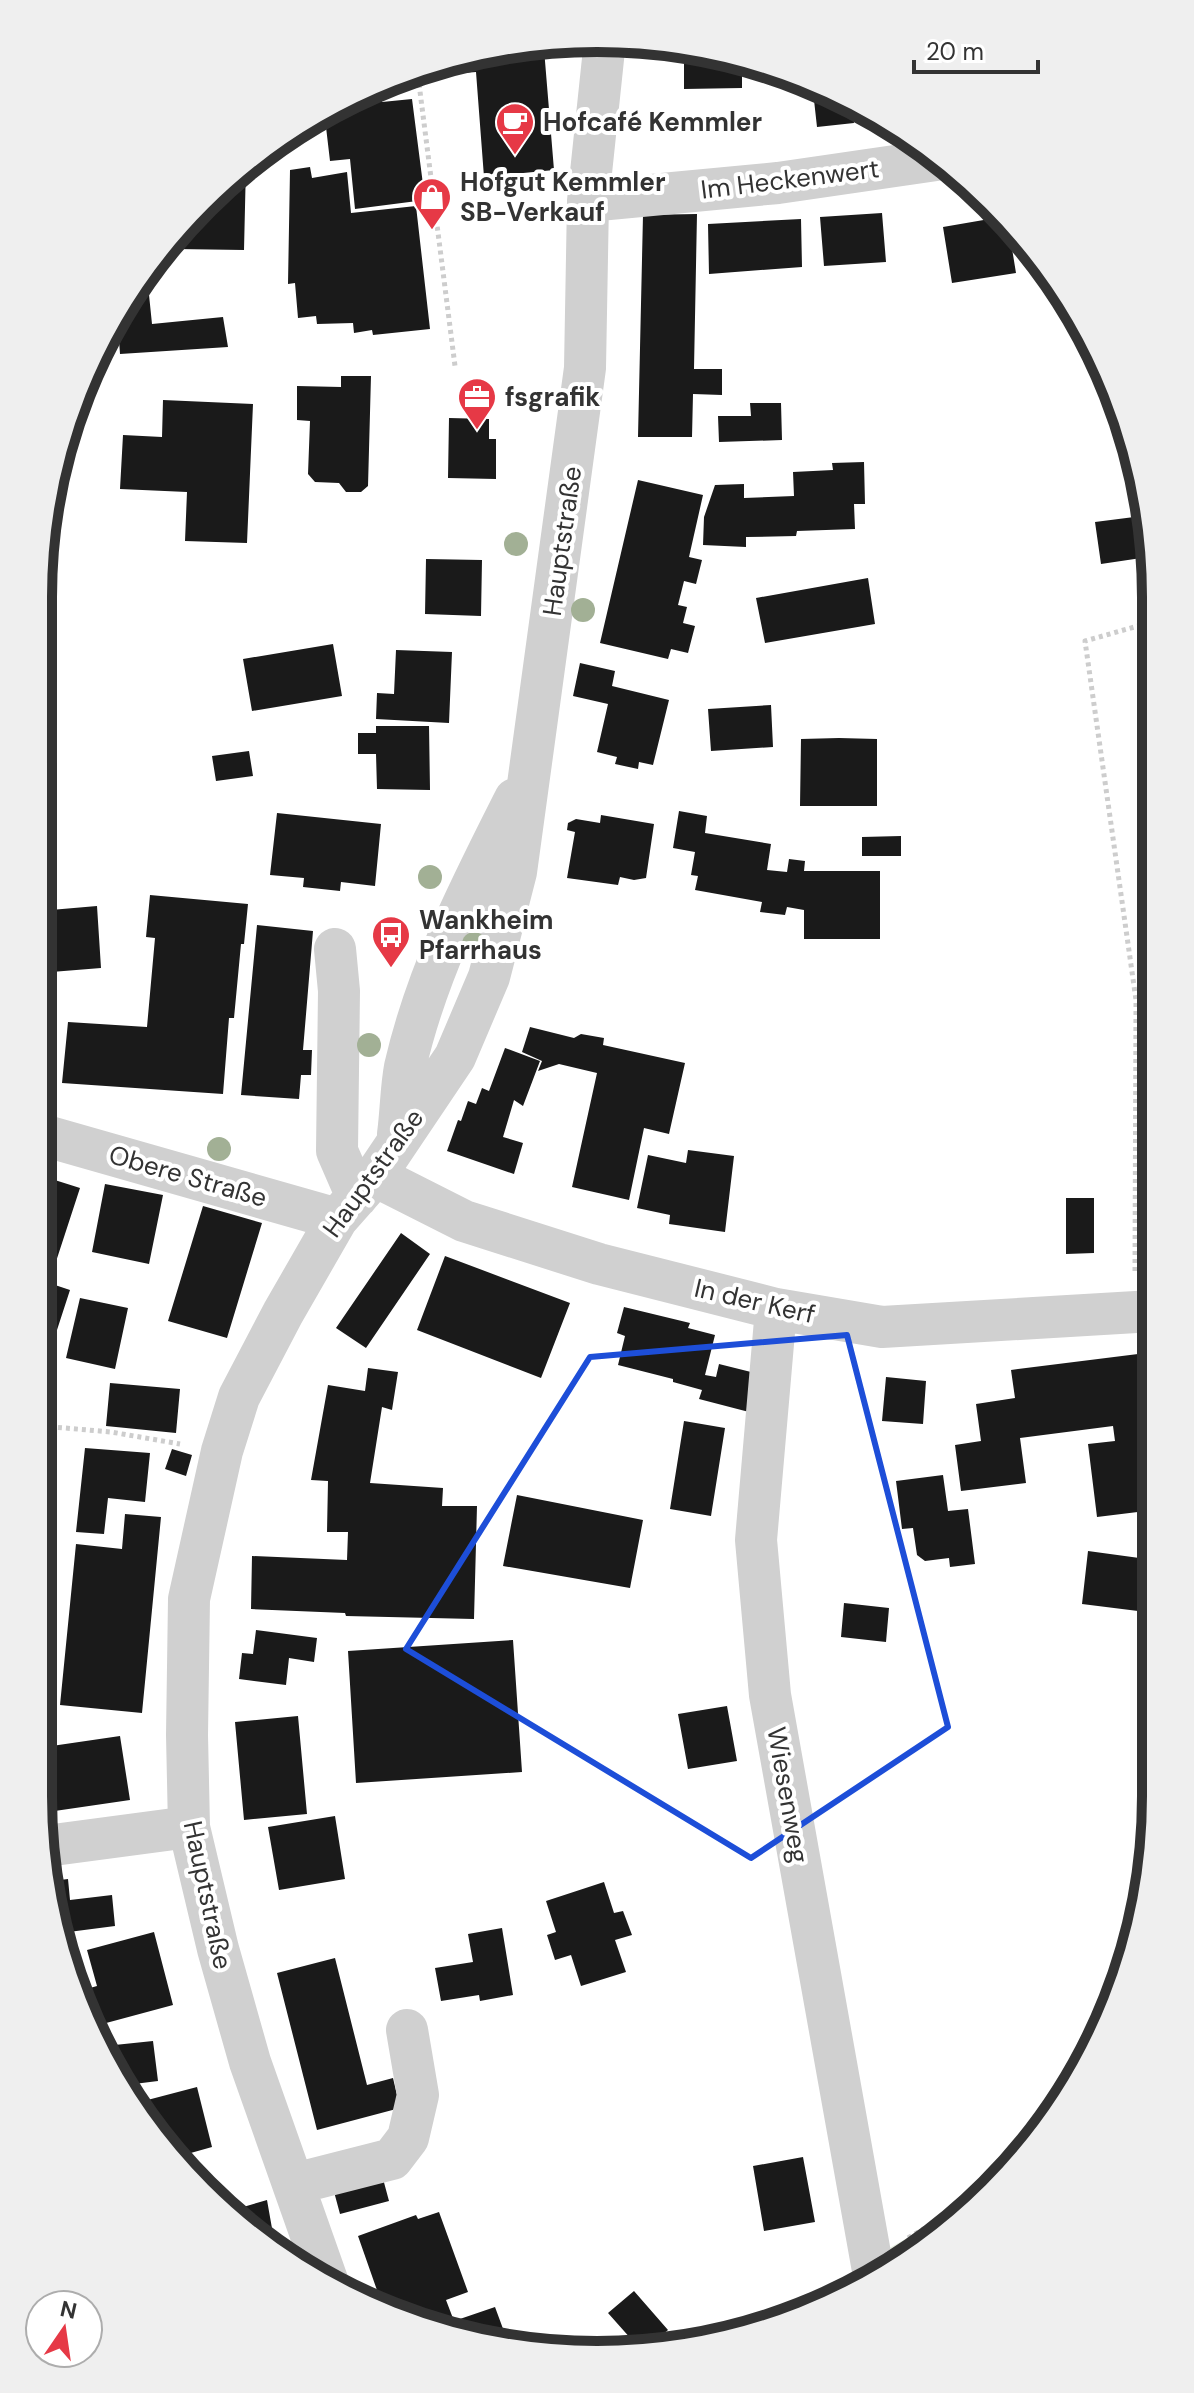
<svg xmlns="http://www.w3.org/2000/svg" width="1194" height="2393" font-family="'DM Sans',sans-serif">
<rect width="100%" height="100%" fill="#fff"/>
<path fill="#e6ecdf" d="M 995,2188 L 993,2191 L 874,2276 L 872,2258 Z"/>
<path fill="#1a1a1a" d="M 550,42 L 550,48 L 544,49 L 554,170 L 484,177 L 476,72 L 428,76 L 427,65 L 524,43 Z
M 684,47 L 742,57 L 742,88 L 684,89 Z
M 380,85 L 382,102 L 412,99 L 425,200 L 355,209 L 350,159 L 330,161 L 324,110 Z
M 827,89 L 851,100 L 854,123 L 817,127 L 813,91 Z
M 246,164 L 244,250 L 176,249 L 177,232 L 228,177 Z
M 310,167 L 312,178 L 347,172 L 351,213 L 416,206 L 430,329 L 373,335 L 372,330 L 354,333 L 353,323 L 317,324 L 316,316 L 298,318 L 295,283 L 288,284 L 290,170 Z
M 882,213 L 886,262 L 824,266 L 820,217 Z
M 697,214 L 694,369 L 722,369 L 722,395 L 693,394 L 692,437 L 638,437 L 643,215 Z
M 1001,217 L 1008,224 L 1016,273 L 952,283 L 943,227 Z
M 801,219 L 802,267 L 709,274 L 708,224 Z
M 148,285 L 152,324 L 223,317 L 228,347 L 120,354 L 118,326 L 110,327 L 135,286 Z
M 341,376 L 371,376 L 368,486 L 361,492 L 346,492 L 339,483 L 315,482 L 308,474 L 310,421 L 297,420 L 297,386 L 341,387 Z
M 163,400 L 253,404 L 247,543 L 185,541 L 187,492 L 120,489 L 123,435 L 162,437 Z
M 750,403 L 781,403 L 782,440 L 719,442 L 718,416 L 751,416 Z
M 449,418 L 489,419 L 489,439 L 496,439 L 496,479 L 448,478 Z
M 864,462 L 865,504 L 854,504 L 855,529 L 797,531 L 796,536 L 746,537 L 746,547 L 703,545 L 704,517 L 715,485 L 744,484 L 744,498 L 794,496 L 793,472 L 833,470 L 832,463 Z
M 638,480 L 703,495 L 689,557 L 702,560 L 696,584 L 684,581 L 678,605 L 687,607 L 683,623 L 695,626 L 688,653 L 671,649 L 668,659 L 600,643 Z
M 1142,516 L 1148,557 L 1101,564 L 1095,522 Z
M 426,559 L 482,560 L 481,616 L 425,614 Z
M 868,578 L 875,624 L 765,643 L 756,598 Z
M 333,644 L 342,696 L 252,711 L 243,659 Z
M 396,650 L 452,652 L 449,723 L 376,719 L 377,693 L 394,694 Z
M 580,663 L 615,671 L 612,686 L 669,700 L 653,765 L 639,762 L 638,769 L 615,764 L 617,757 L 597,752 L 608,704 L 573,696 Z
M 771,705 L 773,747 L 711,751 L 708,709 Z
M 376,726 L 429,726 L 430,790 L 377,789 L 376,754 L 358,754 L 358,733 L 376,733 Z
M 839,738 L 877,739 L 877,806 L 800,806 L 801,739 Z
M 249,751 L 253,776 L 216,781 L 212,756 Z
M 679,811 L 707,816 L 705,833 L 771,844 L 767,870 L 787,872 L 789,859 L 805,861 L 804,871 L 880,871 L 880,939 L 804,939 L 804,910 L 787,907 L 785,915 L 760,912 L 762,902 L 695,890 L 698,876 L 691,875 L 695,852 L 673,848 Z
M 277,813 L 381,824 L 375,886 L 341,882 L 340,891 L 303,887 L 304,878 L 270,875 Z
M 601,815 L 654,824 L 646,878 L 634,880 L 620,877 L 618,885 L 567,878 L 575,832 L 567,830 L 568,823 L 576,819 L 600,823 Z
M 901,836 L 901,856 L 862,856 L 862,837 Z
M 150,895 L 248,904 L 244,944 L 241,944 L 234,1018 L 229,1018 L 223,1094 L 62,1083 L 68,1022 L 147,1027 L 155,938 L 146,937 Z
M 97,906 L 101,968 L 39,973 L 39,911 Z
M 257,925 L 313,931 L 303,1050 L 312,1050 L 311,1075 L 301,1075 L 299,1099 L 241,1095 Z
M 530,1027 L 574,1038 L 581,1034 L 604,1038 L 603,1045 L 685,1063 L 669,1134 L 644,1128 L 629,1200 L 572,1187 L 597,1073 L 559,1064 L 538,1071 L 542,1061 L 522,1052 Z
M 505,1048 L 540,1061 L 523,1106 L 514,1100 L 503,1137 L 523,1143 L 514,1174 L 447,1151 L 458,1120 L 461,1121 L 468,1101 L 476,1104 L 482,1088 L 489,1091 Z
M 688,1150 L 734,1156 L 725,1232 L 669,1224 L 670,1215 L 637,1208 L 648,1155 L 686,1163 Z
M 39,1175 L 80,1188 L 49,1283 L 70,1290 L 43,1373 L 38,1371 Z
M 105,1184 L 163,1195 L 149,1264 L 92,1252 Z
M 1066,1198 L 1094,1198 L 1094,1253 L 1066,1254 Z
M 203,1206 L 262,1223 L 227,1338 L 168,1321 Z
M 401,1233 L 430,1254 L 366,1348 L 336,1328 Z
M 445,1256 L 570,1303 L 541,1378 L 417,1330 Z
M 80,1298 L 128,1308 L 115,1369 L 66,1358 Z
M 624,1307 L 690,1323 L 688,1328 L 715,1335 L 705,1375 L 716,1377 L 719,1364 L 755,1373 L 749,1412 L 699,1399 L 702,1390 L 673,1382 L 673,1379 L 618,1365 L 625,1336 L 617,1333 Z
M 1154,1352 L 1154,1510 L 1097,1517 L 1088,1444 L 1115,1441 L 1113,1426 L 1020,1438 L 1026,1483 L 961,1491 L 955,1445 L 981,1441 L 976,1404 L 1015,1398 L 1011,1370 Z
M 368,1368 L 398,1372 L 392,1410 L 382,1407 L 370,1483 L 443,1488 L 442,1506 L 477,1506 L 474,1619 L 346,1616 L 345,1613 L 251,1609 L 252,1556 L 347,1560 L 348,1532 L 327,1532 L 328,1481 L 311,1480 L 328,1385 L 365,1391 Z
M 886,1377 L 926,1381 L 923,1424 L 882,1421 Z
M 110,1383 L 180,1389 L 176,1433 L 106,1426 Z
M 684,1421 L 725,1428 L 711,1516 L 670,1509 Z
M 85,1448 L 150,1453 L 145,1502 L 108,1498 L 104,1534 L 76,1532 Z
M 172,1449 L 192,1455 L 186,1476 L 165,1469 Z
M 943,1475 L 948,1511 L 968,1509 L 975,1564 L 950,1567 L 949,1558 L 925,1561 L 917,1555 L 913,1528 L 902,1529 L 896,1481 Z
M 517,1495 L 643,1520 L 630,1588 L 503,1566 Z
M 125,1514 L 161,1517 L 142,1713 L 60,1705 L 76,1544 L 122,1549 Z
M 1088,1551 L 1154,1560 L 1154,1613 L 1082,1604 Z
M 844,1603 L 889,1608 L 886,1642 L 841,1637 Z
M 256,1630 L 317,1638 L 314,1662 L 289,1658 L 286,1685 L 239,1679 L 242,1653 L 253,1654 Z
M 513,1640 L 522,1772 L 356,1783 L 348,1651 Z
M 727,1706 L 737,1761 L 688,1769 L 678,1714 Z
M 298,1716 L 307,1814 L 244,1820 L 235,1722 Z
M 120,1736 L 130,1800 L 41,1813 L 38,1796 L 38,1748 Z
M 335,1816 L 345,1879 L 279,1890 L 268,1827 Z
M 68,1879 L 70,1900 L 112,1895 L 115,1926 L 61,1933 L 52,1881 Z
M 604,1882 L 614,1913 L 623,1911 L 632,1935 L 615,1940 L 626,1972 L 581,1986 L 571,1955 L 555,1960 L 547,1935 L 556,1932 L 546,1901 Z
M 502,1928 L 513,1995 L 480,2001 L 479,1995 L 441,2001 L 435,1968 L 473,1962 L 468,1934 Z
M 154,1932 L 173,2005 L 95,2026 L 76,1992 L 97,1986 L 87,1950 Z
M 335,1958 L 367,2085 L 393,2078 L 400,2108 L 317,2130 L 277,1973 Z
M 153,2041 L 158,2081 L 126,2085 L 105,2046 Z
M 197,2087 L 212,2147 L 180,2156 L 181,2162 L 154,2137 L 136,2103 Z
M 803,2157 L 815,2222 L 764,2231 L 753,2166 Z
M 382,2175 L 389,2201 L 340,2214 L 333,2188 Z
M 267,2200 L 276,2251 L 233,2210 Z
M 439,2212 L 468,2292 L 446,2300 L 454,2321 L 495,2307 L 509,2345 L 487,2344 L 385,2313 L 358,2236 L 416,2215 L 418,2219 Z
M 634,2291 L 668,2330 L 645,2349 L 640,2349 L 608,2313 Z"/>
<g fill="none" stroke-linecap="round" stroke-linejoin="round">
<path stroke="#cdcdcd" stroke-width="5" stroke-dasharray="4 4" stroke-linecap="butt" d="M 417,68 L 455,366
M 1135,1271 L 1136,1000 L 1085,641 L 1152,622
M 42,1426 L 111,1432 L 180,1444
M 908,2238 L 995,2188"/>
<path stroke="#d0d0d0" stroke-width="42" d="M 588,201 L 778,183 L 943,159
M 335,949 L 339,991 L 337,1151 L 357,1197
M 39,1134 L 337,1219
M 398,1134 C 401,1112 401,1088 405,1067 C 427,971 471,886 515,799
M 375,1176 L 464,1221 L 599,1264 L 776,1309 L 882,1327 L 1153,1311
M 776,1309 L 756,1540 L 770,1695 L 874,2276
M 46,1846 L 189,1827
M 294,2184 L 392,2159 L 408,2138 L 418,2095 L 407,2030
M 328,2283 L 250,2062 L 218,1949 L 189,1827 L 187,1735 L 189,1599 L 222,1451 L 239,1397 L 283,1313 L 337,1219 L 375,1176 L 455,1057 L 489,977 L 516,872 L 585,368 L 588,201 L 605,40"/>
</g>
<g fill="#a2b095">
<circle cx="516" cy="544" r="12"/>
<circle cx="583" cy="610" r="12"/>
<circle cx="430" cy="877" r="12"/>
<circle cx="474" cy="944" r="12"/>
<circle cx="369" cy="1045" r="12"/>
<circle cx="219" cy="1149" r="12"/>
</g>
<path fill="none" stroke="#1d4ed8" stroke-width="6" stroke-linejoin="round" d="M 847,1335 L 948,1727 L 751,1858 L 406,1649 L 590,1357 Z"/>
<defs>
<g id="cafe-pin" transform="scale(2)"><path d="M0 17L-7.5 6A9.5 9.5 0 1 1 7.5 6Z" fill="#e63946" stroke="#fff"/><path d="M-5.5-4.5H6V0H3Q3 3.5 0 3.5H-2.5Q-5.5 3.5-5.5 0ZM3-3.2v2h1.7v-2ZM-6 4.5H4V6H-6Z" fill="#fff"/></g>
<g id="shop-pin" transform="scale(2)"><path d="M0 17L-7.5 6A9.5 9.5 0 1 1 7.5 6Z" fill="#e63946" stroke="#fff"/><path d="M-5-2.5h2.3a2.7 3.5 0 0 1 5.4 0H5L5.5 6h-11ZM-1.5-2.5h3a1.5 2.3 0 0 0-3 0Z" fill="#fff"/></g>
<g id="office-pin" transform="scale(2)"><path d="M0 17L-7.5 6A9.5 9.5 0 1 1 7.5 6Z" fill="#e63946" stroke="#fff"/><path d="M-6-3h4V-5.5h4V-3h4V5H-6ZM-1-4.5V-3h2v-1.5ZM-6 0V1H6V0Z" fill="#fff"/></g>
<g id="bus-pin" transform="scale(2)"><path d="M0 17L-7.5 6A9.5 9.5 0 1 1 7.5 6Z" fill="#e63946" stroke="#fff"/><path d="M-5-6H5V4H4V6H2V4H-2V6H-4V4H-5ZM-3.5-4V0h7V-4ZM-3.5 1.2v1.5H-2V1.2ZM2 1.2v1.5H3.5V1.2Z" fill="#fff"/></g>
</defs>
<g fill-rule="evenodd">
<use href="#cafe-pin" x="515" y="122"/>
<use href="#shop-pin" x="432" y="197"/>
<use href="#office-pin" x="477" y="397"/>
<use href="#bus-pin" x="391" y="935"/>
</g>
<g text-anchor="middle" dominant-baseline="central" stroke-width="8" stroke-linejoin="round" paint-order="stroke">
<g font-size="26" font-weight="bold" fill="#333" stroke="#fff" text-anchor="start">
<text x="543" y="122">Hofcafé Kemmler</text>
<text x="460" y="182">Hofgut Kemmler<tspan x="460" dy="30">SB-Verkauf</tspan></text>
<text x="505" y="397">fsgrafik</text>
<text x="419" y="920">Wankheim<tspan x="419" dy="30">Pfarrhaus</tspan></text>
</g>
<g font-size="26" fill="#333" stroke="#fff">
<text transform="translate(790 179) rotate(-7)">Im Heckenwert</text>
<text transform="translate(562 541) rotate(-82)">Hauptstraße</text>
<text transform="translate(373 1173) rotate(-54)">Hauptstraße</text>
<text transform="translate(188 1176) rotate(16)">Obere Straße</text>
<text transform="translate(755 1301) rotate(13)">In der Kerf</text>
<text transform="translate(788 1795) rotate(80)">Wiesenweg</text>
<text transform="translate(208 1895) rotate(78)">Hauptstraße</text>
</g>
</g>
<path d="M0 0H1194V2393H0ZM597 52H597A545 545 0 0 1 1142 597V1796A545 545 0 0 1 597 2341H597A545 545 0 0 1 52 1796V597A545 545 0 0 1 597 52Z" fill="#efefef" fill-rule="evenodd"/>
<path fill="none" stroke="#333" stroke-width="10" d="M597 52H597A545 545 0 0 1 1142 597V1796A545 545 0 0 1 597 2341H597A545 545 0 0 1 52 1796V597A545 545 0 0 1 597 52Z"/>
<g transform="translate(64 2329) rotate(13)"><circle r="38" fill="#ffffff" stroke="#adadad" stroke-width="2"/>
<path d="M0-6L14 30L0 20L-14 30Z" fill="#e63946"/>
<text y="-12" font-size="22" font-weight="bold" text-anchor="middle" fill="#333333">N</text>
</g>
<path d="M914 60v12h124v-12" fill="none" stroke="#333333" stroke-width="4"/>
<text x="926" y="60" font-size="24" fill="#333333" stroke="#ffffff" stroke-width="6" paint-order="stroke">20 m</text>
</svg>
